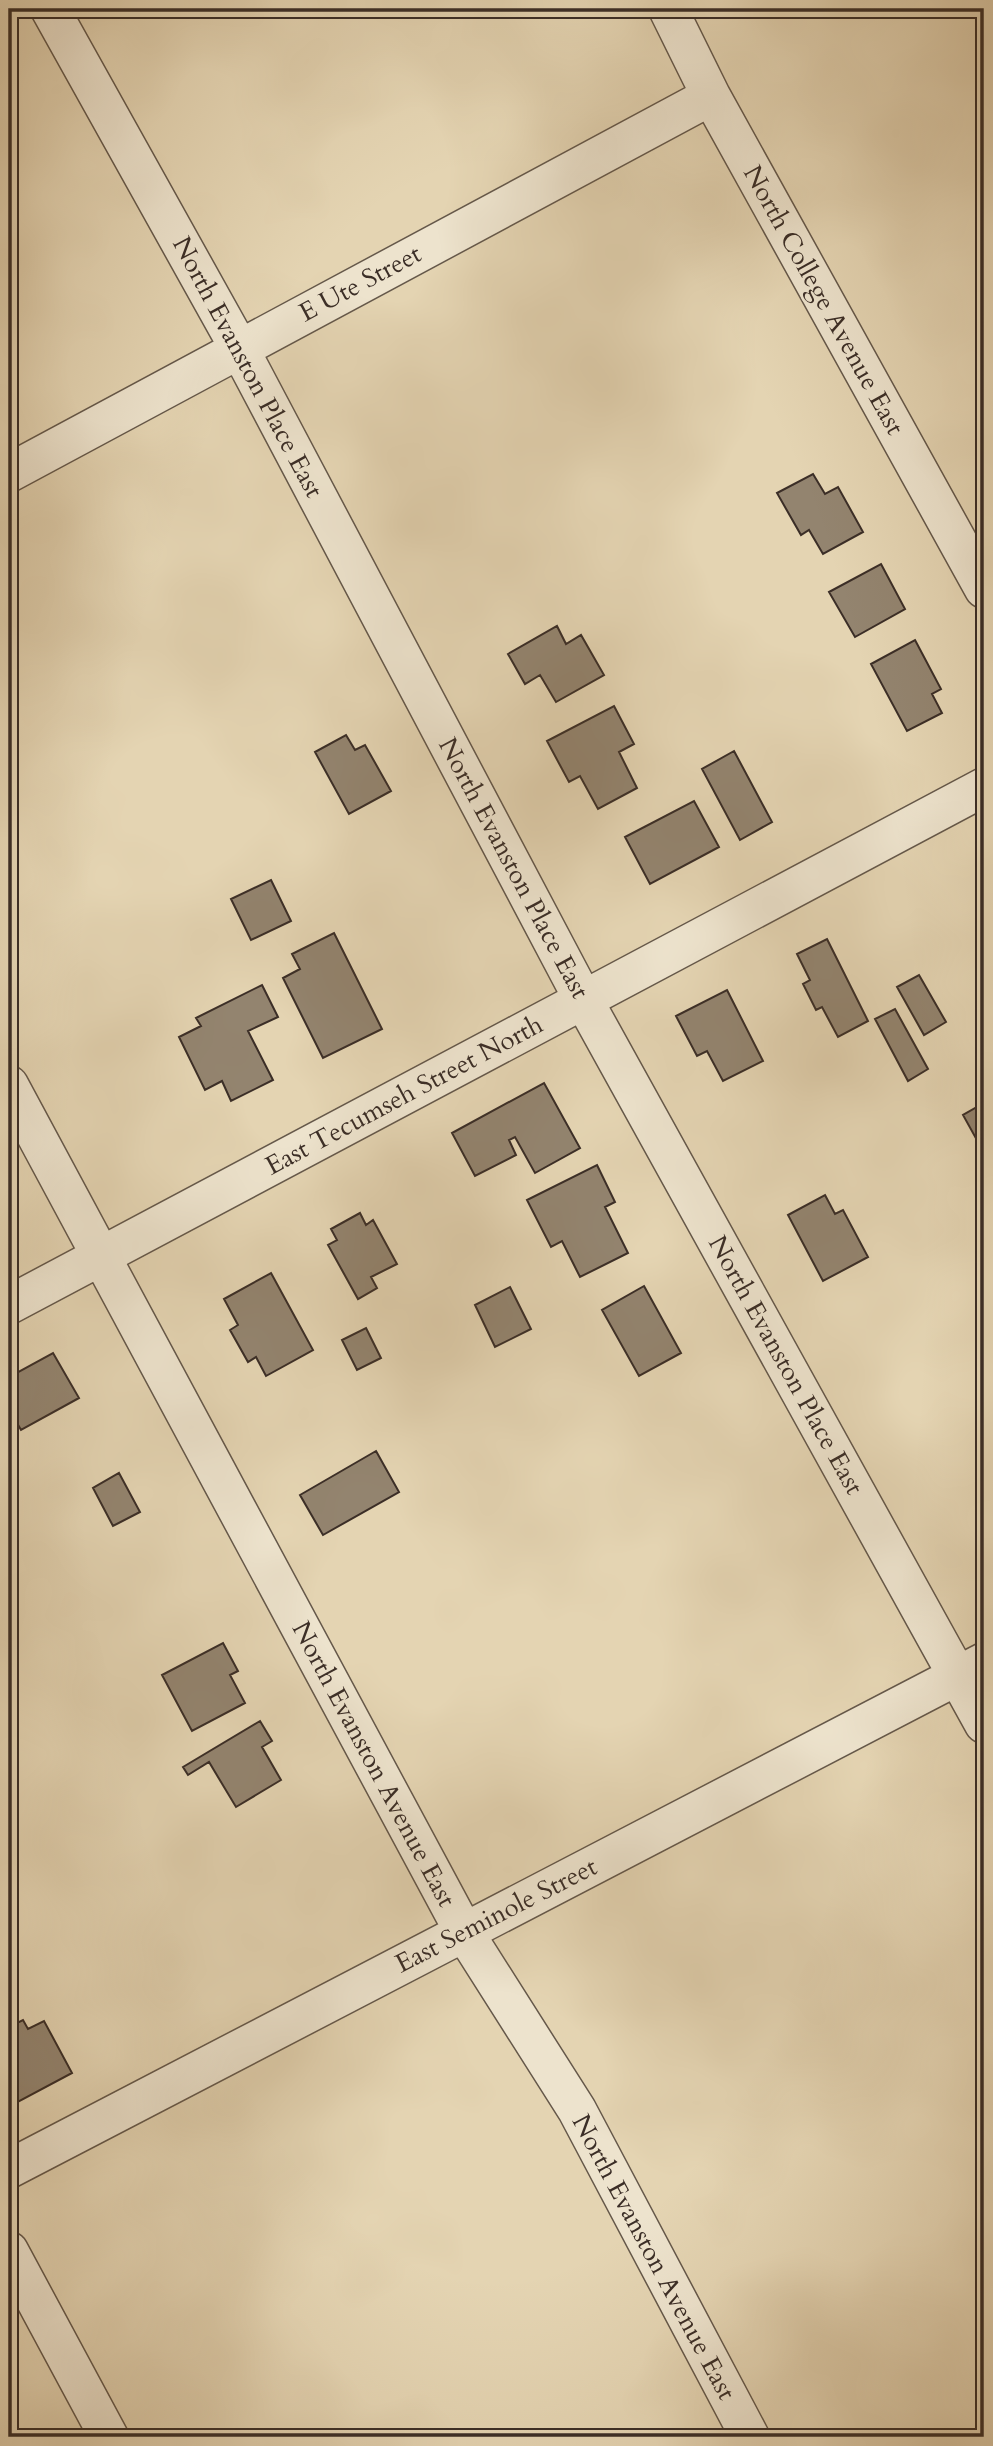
<svg xmlns="http://www.w3.org/2000/svg" width="993" height="2446" font-family="Cardo,serif">
<rect width="100%" height="100%" fill="#e4d4b2"/>
<filter id="stains"><feTurbulence type="fractalNoise" baseFrequency=".00286" numOctaves="4"/><feColorMatrix values="0 0 0 0 .2 0 0 0 0 .09 0 0 0 0 .02 0 0 0 .5 -.17"/></filter>
<radialGradient id="worn" r=".72"><stop offset=".6" stop-color="#630" stop-opacity="0"/><stop offset="1" stop-color="#630" stop-opacity=".3"/></radialGradient>
<path fill="#93846f" stroke="#3b2e27" stroke-width="2" d="M 813,474 L 825,494 L 838,487 L 863,532 L 823,554 L 809,530 L 801,535 L 777,493 Z
M 881,564 L 905,609 L 855,637 L 829,592 Z
M 557,626 L 566,644 L 581,635 L 604,675 L 556,702 L 540,675 L 525,684 L 508,654 Z
M 915,640 L 941,689 L 932,694 L 942,713 L 907,731 L 871,664 Z
M 614,706 L 634,744 L 619,752 L 637,788 L 598,809 L 580,776 L 569,782 L 547,741 Z
M 346,735 L 355,750 L 365,745 L 391,791 L 349,814 L 315,752 Z
M 734,751 L 772,822 L 740,840 L 702,769 Z
M 694,801 L 719,847 L 650,884 L 625,837 Z
M 271,880 L 291,921 L 251,940 L 231,899 Z
M 334,933 L 382,1029 L 323,1058 L 283,978 L 300,969 L 292,954 Z
M 827,939 L 868,1021 L 838,1037 L 822,1007 L 816,1010 L 803,984 L 810,980 L 797,954 Z
M 919,975 L 946,1022 L 924,1035 L 897,987 Z
M 262,985 L 278,1017 L 248,1031 L 273,1080 L 231,1101 L 222,1081 L 205,1090 L 179,1037 L 201,1026 L 196,1018 Z
M 727,990 L 763,1061 L 723,1081 L 707,1051 L 697,1056 L 676,1016 Z
M 895,1009 L 928,1069 L 908,1081 L 875,1019 Z
M 544,1083 L 580,1148 L 535,1173 L 515,1137 L 509,1140 L 516,1155 L 475,1176 L 452,1133 Z
M 984,1103 L 984,1139 L 978,1142 L 963,1115 Z
M 597,1165 L 615,1202 L 605,1207 L 628,1253 L 580,1277 L 562,1241 L 551,1247 L 527,1200 Z
M 825,1195 L 835,1214 L 843,1210 L 868,1257 L 823,1281 L 788,1215 Z
M 360,1213 L 366,1225 L 373,1220 L 397,1264 L 371,1277 L 377,1288 L 358,1299 L 328,1245 L 337,1240 L 331,1229 Z
M 271,1273 L 313,1350 L 266,1376 L 256,1357 L 248,1362 L 230,1330 L 238,1325 L 224,1299 Z
M 644,1286 L 681,1353 L 639,1376 L 602,1310 Z
M 510,1287 L 531,1329 L 495,1347 L 475,1305 Z
M 366,1328 L 381,1358 L 357,1370 L 342,1340 Z
M 53,1353 L 79,1398 L 21,1430 L 9,1409 L 9,1377 Z
M 376,1451 L 399,1492 L 323,1535 L 300,1495 Z
M 119,1473 L 140,1512 L 113,1526 L 93,1488 Z
M 223,1643 L 238,1671 L 230,1675 L 245,1703 L 192,1731 L 162,1675 Z
M 260,1721 L 272,1741 L 262,1747 L 281,1780 L 236,1807 L 209,1762 L 188,1775 L 183,1767 Z
M 9,2019 L 13,2025 L 23,2020 L 28,2029 L 44,2021 L 72,2073 L 14,2104 L 9,2095 Z"/>
<g fill="none" stroke-linecap="round" stroke-linejoin="round">
<g stroke="#65584a" stroke-width="41">
<path id="minor" d="M 50,9 L 239,348 L 584,1001 L 984,1724
M 668,9 L 711,96 L 984,589
M 9,473 L 711,96
M 9,1085 L 464,1932 L 577,2110 L 750,2437
M 9,1305 L 984,787
M 9,2169 L 984,1662
M 9,2251 L 109,2437"/>
</g>
<use href="#minor" stroke="#ede3cd" stroke-width="38"/>
</g>
<g text-anchor="middle" dominant-baseline="central" stroke-width="5" stroke-linejoin="round" paint-order="stroke">
<g font-size="26" fill="#3b2e27" stroke="#ede3cd">
<text transform="translate(360 283) rotate(-28)">E Ute Street</text>
<text transform="translate(824 300) rotate(61)">North College Avenue East</text>
<text transform="translate(248 367) rotate(62)">North Evanston Place East</text>
<text transform="translate(514 868) rotate(62)">North Evanston Place East</text>
<text transform="translate(404 1095) rotate(-28)">East Tecumseh Street North</text>
<text transform="translate(786 1365) rotate(61)">North Evanston Place East</text>
<text transform="translate(374 1764) rotate(62)">North Evanston Avenue East</text>
<text transform="translate(496 1915) rotate(-27)">East Seminole Street</text>
<text transform="translate(654 2257) rotate(62)">North Evanston Avenue East</text>
</g>
</g>
<rect width="993" height="2446" fill="none" stroke="#e4d4b2" stroke-width="35"/>
<rect x="10" y="10" width="972" height="2425" fill="none" stroke="#3b2e27" stroke-width="3.5"/>
<rect x="18" y="18" width="958" height="2411" fill="none" stroke="#3b2e27" stroke-width="2"/>
<rect width="100%" height="100%" filter="url(#stains)"/>
<rect width="100%" height="100%" fill="url(#worn)"/>
</svg>
